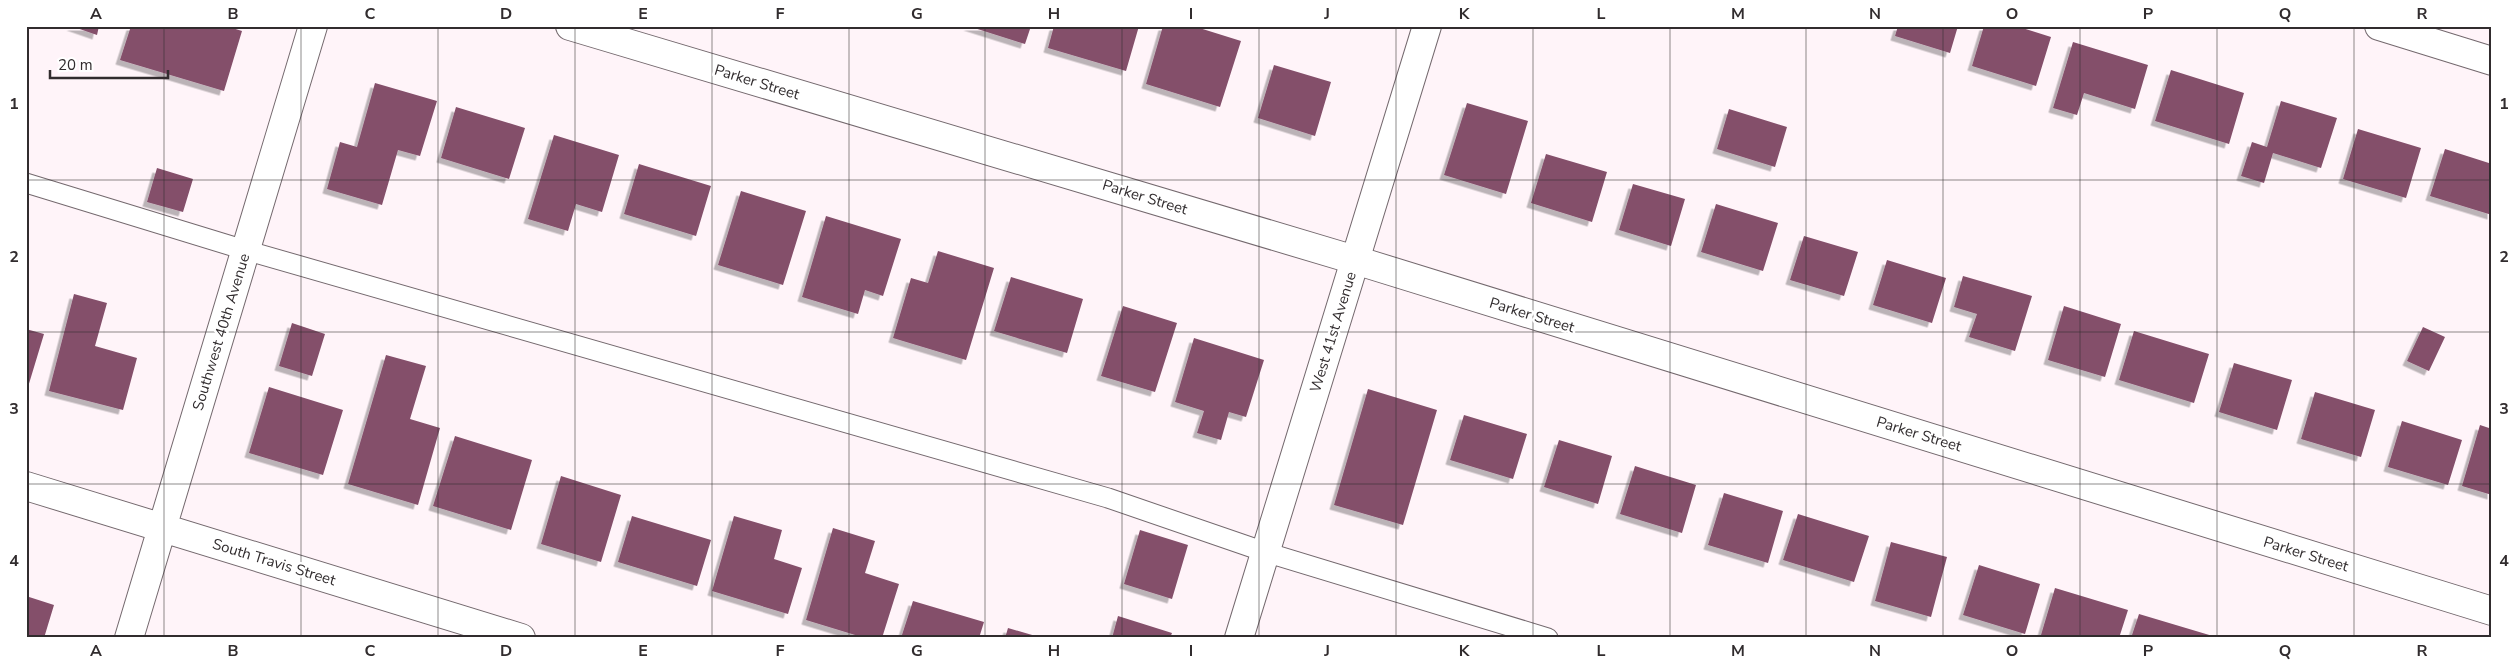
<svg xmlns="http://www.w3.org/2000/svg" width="2518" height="664" font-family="'Nunito Sans',sans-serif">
<defs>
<filter id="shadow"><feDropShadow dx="-4.5" dy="4.5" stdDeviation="0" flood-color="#0004"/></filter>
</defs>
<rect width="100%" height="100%" fill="#fff4f9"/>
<path fill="#844f6b" filter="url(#shadow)" d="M 71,26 L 99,26 L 97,35 Z
M 131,26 L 226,26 L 242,31 L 224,91 L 120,60 Z
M 968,26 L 1031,26 L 1025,44 Z
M 1054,26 L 1139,26 L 1126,71 L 1048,48 Z
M 1163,26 L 1193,26 L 1241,41 L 1220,107 L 1146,84 Z
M 1898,26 L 1958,26 L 1950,53 L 1895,36 Z
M 1984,26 L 2016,26 L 2051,37 L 2036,86 L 1972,66 Z
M 2073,42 L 2148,65 L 2135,109 L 2084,93 L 2077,115 L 2053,108 Z
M 1274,65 L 1331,82 L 1315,136 L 1258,118 Z
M 2171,70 L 2244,93 L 2229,144 L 2155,121 Z
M 375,83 L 437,101 L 420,156 L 398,150 L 382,205 L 327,189 L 340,142 L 357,147 Z
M 2281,101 L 2337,118 L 2321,168 L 2273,153 L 2264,183 L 2241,176 L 2252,142 L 2267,147 Z
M 1467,103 L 1528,121 L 1506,194 L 1444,175 Z
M 456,107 L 525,128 L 509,179 L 441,158 Z
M 1729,109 L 1787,127 L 1775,167 L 1717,149 Z
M 2358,129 L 2421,148 L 2406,198 L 2343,179 Z
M 554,135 L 619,155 L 602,212 L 576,204 L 568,231 L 528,219 Z
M 2445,149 L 2492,164 L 2492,215 L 2430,196 Z
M 1546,154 L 1607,172 L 1592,222 L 1531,203 Z
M 639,164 L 711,186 L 696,236 L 624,214 Z
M 157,168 L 193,179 L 183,212 L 147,202 Z
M 1633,184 L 1685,199 L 1671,246 L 1619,230 Z
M 741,191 L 806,211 L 783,285 L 718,265 Z
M 1716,204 L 1778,223 L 1763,271 L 1701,252 Z
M 826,216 L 901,239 L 883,296 L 865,290 L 858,314 L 802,297 Z
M 1804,236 L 1858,252 L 1844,296 L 1790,280 Z
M 938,251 L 994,268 L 966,360 L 893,338 L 911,278 L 928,283 Z
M 1887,260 L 1946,278 L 1932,323 L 1873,305 Z
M 1963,276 L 2032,296 L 2015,351 L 1969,337 L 1977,314 L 1954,307 Z
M 1011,277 L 1083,299 L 1067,353 L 994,331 Z
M 74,294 L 107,303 L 95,346 L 137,358 L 123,410 L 49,391 Z
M 1123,306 L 1177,323 L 1155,392 L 1101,376 Z
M 2064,306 L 2121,324 L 2105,377 L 2048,360 Z
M 292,323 L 325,334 L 312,376 L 279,366 Z
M 2423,327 L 2445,337 L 2429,371 L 2407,361 Z
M 26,329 L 44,334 L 28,387 L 26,386 Z
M 2134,331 L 2209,354 L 2194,403 L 2119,380 Z
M 1194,338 L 1264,360 L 1246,417 L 1229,412 L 1221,440 L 1197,433 L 1204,411 L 1175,402 Z
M 386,355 L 426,366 L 410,419 L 440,428 L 418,505 L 348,484 Z
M 2234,363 L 2292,380 L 2277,430 L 2219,412 Z
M 269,387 L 343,410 L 323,475 L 249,453 Z
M 1368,389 L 1437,410 L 1403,525 L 1334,505 Z
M 2315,392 L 2375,410 L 2361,457 L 2301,439 Z
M 1464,415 L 1527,434 L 1513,479 L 1450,460 Z
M 2402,421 L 2462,440 L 2448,485 L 2388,467 Z
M 2480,425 L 2492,429 L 2492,495 L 2462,486 Z
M 455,436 L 532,460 L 511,530 L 433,506 Z
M 1559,440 L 1612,456 L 1598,504 L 1544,487 Z
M 1635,466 L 1696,485 L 1682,533 L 1620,514 Z
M 561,476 L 621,495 L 601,562 L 541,544 Z
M 1724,493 L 1783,511 L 1768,563 L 1708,545 Z
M 1798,514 L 1869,536 L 1854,582 L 1783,560 Z
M 632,516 L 711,540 L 697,586 L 618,562 Z
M 734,516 L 782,530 L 774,559 L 802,568 L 788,614 L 712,591 Z
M 833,528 L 875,541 L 865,573 L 899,584 L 882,638 L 865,638 L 806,620 Z
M 1140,530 L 1188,545 L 1172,599 L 1124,584 Z
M 1891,542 L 1947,557 L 1931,617 L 1875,601 Z
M 1979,565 L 2040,584 L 2025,634 L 1963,615 Z
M 2055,588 L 2128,610 L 2119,638 L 2051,638 L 2041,635 Z
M 26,596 L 54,605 L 44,638 L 26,638 Z
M 913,601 L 984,622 L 979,638 L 901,638 Z
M 2139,614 L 2216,637 L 2216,638 L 2131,638 Z
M 1118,616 L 1172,633 L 1170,638 L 1112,638 Z
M 1008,628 L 1039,637 L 1038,638 L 1005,638 Z"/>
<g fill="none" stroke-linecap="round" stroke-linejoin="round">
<g stroke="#74696e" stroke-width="21">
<path id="service" d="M 26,183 L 245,250 L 1108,498 L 1265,552 L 1548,638"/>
</g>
<g stroke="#74696e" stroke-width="30">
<path id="minor" d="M 2379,26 L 2492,61
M 26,486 L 521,638
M 129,638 L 313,26
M 1239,638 L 1427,26"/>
</g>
<g stroke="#74696e" stroke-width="30">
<path id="secondary" d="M 570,26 L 1355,260 L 2492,611"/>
</g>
<use href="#service" stroke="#fff" stroke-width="19"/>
<use href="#minor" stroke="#fff" stroke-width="28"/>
<use href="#secondary" stroke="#fff" stroke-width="28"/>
</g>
<path fill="none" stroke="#312c2e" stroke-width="1" stroke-opacity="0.55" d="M 164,26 L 164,638M 301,26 L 301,638M 438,26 L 438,638M 575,26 L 575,638M 712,26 L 712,638M 849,26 L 849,638M 985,26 L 985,638M 1122,26 L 1122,638M 1259,26 L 1259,638M 1396,26 L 1396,638M 1533,26 L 1533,638M 1670,26 L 1670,638M 1806,26 L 1806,638M 1943,26 L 1943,638M 2080,26 L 2080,638M 2217,26 L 2217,638M 2354,26 L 2354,638M 26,180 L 2492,180M 26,332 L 2492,332M 26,484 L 2492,484"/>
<g text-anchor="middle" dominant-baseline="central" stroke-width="5" stroke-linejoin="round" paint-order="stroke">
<g font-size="15" fill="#312c2e" stroke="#fff">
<text transform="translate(757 82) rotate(17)">Parker Street</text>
<text transform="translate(1145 197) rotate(17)">Parker Street</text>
<text transform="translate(1532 315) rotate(17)">Parker Street</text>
<text transform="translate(221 332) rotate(-73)">Southwest 40th Avenue</text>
<text transform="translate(1333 332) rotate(-73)">West 41st Avenue</text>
<text transform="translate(1919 434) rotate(17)">Parker Street</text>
<text transform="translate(2306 554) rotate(17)">Parker Street</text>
<text transform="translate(274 562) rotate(17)">South Travis Street</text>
</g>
</g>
<rect width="2518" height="664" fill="none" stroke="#ffffff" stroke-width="55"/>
<path d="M50 70v8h118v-8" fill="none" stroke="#312c2e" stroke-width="2.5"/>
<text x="58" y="70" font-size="15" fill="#312c2e" stroke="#ffffff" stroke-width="4" paint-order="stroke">20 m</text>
<rect x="28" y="28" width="2462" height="608" fill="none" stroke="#312c2e" stroke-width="2"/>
<g font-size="16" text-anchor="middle" font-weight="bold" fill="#312c2e">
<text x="96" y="19">A</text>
<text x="233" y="19">B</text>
<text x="370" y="19">C</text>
<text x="506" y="19">D</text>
<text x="643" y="19">E</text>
<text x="780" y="19">F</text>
<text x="917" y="19">G</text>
<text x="1054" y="19">H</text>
<text x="1191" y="19">I</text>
<text x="1327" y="19">J</text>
<text x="1464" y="19">K</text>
<text x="1601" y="19">L</text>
<text x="1738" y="19">M</text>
<text x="1875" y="19">N</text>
<text x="2012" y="19">O</text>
<text x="2148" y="19">P</text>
<text x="2285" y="19">Q</text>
<text x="2422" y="19">R</text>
<text x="14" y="109">1</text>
<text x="2504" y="109">1</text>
<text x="14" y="262">2</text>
<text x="2504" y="262">2</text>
<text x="14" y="414">3</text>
<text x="2504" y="414">3</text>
<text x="14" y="566">4</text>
<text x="2504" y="566">4</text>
<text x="96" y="656">A</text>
<text x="233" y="656">B</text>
<text x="370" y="656">C</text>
<text x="506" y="656">D</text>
<text x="643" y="656">E</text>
<text x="780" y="656">F</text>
<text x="917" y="656">G</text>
<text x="1054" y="656">H</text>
<text x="1191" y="656">I</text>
<text x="1327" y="656">J</text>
<text x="1464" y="656">K</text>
<text x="1601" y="656">L</text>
<text x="1738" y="656">M</text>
<text x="1875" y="656">N</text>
<text x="2012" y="656">O</text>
<text x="2148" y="656">P</text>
<text x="2285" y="656">Q</text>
<text x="2422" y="656">R</text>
</g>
</svg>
